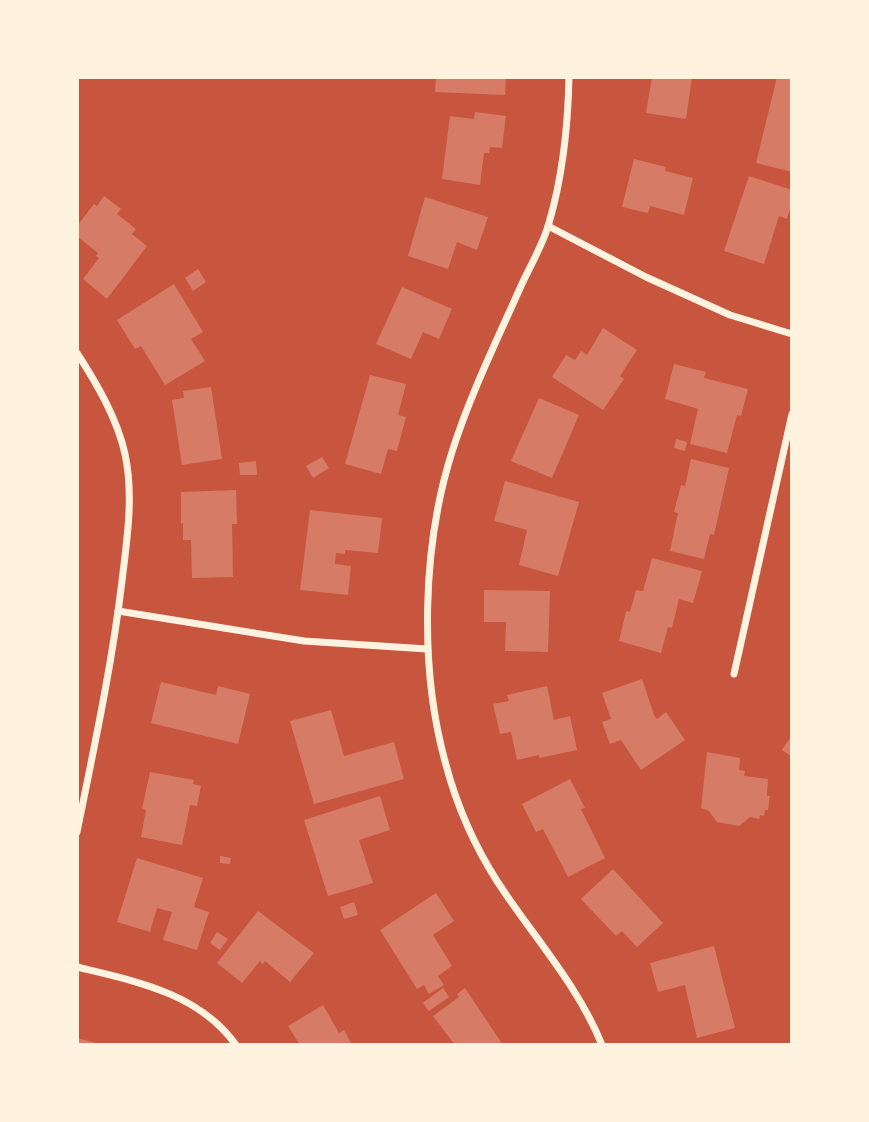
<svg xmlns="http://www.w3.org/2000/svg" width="869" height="1122" font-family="Karla,sans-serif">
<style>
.building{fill:#d67c66}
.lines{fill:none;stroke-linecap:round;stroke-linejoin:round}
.minor{stroke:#fff3e0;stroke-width:7}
</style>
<rect width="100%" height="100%" fill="#c8553d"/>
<g class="building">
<path d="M436,77h70l-1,18 -70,-3z"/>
<path d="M652,77h40l-6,42 -40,-6z"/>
<path d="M777,77l15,2v93l-36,-9z"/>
<path d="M475,112l31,4 -4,32 -12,-1 -1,6h-5l-4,32 -38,-6 8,-63 24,3z"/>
<path d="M634,159l32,8 -1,4 28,7 -9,37 -34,-9 -2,7 -26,-6z"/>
<path d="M749,176l43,14v12l-5,17 -8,-3 -15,48 -40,-13z"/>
<path d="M104,196l17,13 -4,5 19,15 -4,5 15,12 -40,53 -24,-20 16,-21 -3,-2 2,-3 -21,-17v-10l17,-22 3,2z"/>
<path d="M425,197l63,20 -11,33 -20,-8 -9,27 -40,-13z"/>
<path d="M198,269l8,13 -13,9 -8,-13z"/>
<path d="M174,284l29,48 -12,7 14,22 -40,24 -24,-39 -6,3 -18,-29z"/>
<path d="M402,287l50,22 -13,30 -16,-7 -12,27 -35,-15z"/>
<path d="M603,328l34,22 -17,26 4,3 -21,31 -51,-33 14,-22 9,5 6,-9 6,4z"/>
<path d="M674,364l32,8 -2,6 44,11 -7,27 -4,-1 -10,38 -37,-9 8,-35 -33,-10z"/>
<path d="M370,375l36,9 -8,31 8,2 -9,34 -9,-2 -7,25 -36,-10z"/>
<path d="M211,387l11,72 -40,6 -10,-65 12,-2 -1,-7z"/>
<path d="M539,398l40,17 -27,63 -41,-17z"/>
<path d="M676,439l11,3 -2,9 -11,-3z"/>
<path d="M322,457l7,11 -16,10 -7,-12z"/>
<path d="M691,459l38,9 -15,67 -4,-1 -6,25 -34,-8 8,-38 -4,-1 7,-27 4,1z"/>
<path d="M256,461l1,14h-17l-1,-12z"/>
<path d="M505,481l74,21 -21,74 -39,-11 8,-35 -33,-9z"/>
<path d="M236,490l1,34h-5l1,53 -41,1 -1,-38h-8v-17l-2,1v-32z"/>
<path d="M310,510l72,8 -4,35 -33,-3v4l-9,-1 -1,11 16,2 -3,29 -48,-5z"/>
<path d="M652,558l50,13 -9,32 -14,-4 -7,29 -4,-1 -7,26 -42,-12 7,-30 4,1 6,-22 7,1z"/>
<path d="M484,590l66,1 -2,61 -43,-1 1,-29h-22z"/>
<path d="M642,679l12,36 3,4 9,-7 19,28 -44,30 -20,-30 -11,4 -8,-22 9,-3 -9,-26z"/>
<path d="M161,682l55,13 2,-9 32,8 -12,50 -87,-21z"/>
<path d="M547,686l7,34 16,-4 7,34 -38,8v-3l-22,5 -6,-28 -11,2 -7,-30 16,-3 -2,-6z"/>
<path d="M331,710l13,46 50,-14 10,37 -90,25 -24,-83z"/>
<path d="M792,735v22l-10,-7z"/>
<path d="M707,752l33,6 -1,12 6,1 -1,5 24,3 -1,17h3l-2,14h-3l-1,6 -4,-1 -1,4 -9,-2 -11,9 -22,-4 -8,-11 -8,-3z"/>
<path d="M150,772l44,8 -1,4 8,2 -4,20 -7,-1 -8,40 -41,-8 5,-27 -4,-1z"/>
<path d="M570,779l15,29 -4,1 24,49 -37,19 -25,-48 -7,3 -14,-28z"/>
<path d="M380,796l10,34 -31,10 14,43 -45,13 -24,-76z"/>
<path d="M220,856l11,2 -1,6 -10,-1z"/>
<path d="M137,858l66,20 -9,29 15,5 -12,38 -34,-10 9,-28 -15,-4 -7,24 -33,-10z"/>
<path d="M613,869l50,54 -26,24 -15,-16 -6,5 -35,-37z"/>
<path d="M436,893l18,28 -21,14 19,31 -14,10 6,9 -15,9 -5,-9 -7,4 -37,-59z"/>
<path d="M354,902l4,13 -14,4 -4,-12z"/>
<path d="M258,911l56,42 -24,29 -25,-21 -2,3 -3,-3 -18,22 -25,-20z"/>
<path d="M217,932l11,7 -8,11 -10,-7z"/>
<path d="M714,946l21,82 -38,10 -12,-53 -27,7 -8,-29z"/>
<path d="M443,988l6,9 -20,14 -6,-8z"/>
<path d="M465,988l36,54 -4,3h-42l-22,-29 26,-19 -2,-3z"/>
<path d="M323,1005l16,28 5,-3 8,15h-52l-12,-19z"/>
<path d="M77,1038l23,6v1h-23z"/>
</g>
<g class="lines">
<g class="minor">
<path d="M569,77c-1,50 -6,98 -20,146 -6,22 -19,43 -28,63 -24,54 -51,109 -69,166 -30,95 -33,217 -6,313 11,41 28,80 51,116 35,54 81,104 105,164"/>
<path d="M548,226l98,51 84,38 62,19"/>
<path d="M77,353c20,31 40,65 48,101 9,42 2,85 -3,127 -10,84 -28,167 -45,251"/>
<path d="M118,611l186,30 123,8"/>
<path d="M734,674l58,-260"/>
<path d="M77,967c58,14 122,26 159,78"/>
</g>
</g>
<rect width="869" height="1122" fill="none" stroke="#fff3e0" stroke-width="158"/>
</svg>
